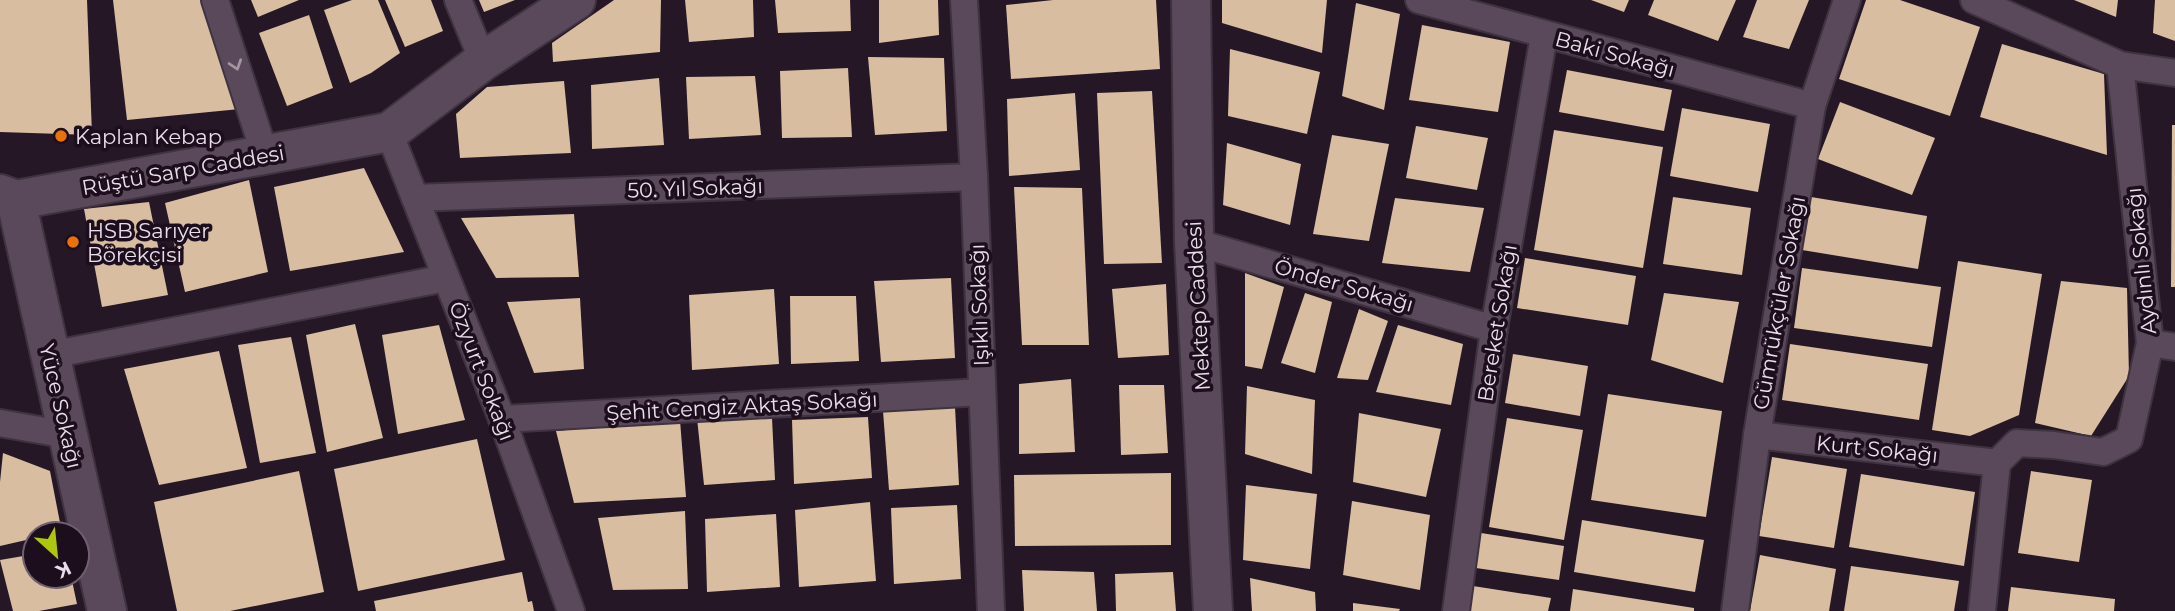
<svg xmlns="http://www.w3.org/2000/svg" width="2175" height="611" font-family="Montserrat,sans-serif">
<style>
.building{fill:#d8bda0}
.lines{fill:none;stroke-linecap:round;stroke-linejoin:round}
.street-casing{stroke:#3f3340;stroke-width:30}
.secondary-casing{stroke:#3f3340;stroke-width:42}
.street{stroke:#5a495b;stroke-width:26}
.secondary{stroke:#5a495b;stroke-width:38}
.oneway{stroke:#a294a2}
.food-dot{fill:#e8710a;stroke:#1d0e1d;stroke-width:2.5}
.labels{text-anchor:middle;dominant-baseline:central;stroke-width:7;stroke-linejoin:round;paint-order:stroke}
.street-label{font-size:21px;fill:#e9dee9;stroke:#1d0e1d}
.poi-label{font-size:21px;fill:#e9dee9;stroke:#1d0e1d;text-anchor:start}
</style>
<rect width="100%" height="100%" fill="#261727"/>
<g class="building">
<path d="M0,0h87l5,135 -92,-3z"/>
<path d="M113,0h91l36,109 -113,11z"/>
<path d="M251,0h48l-41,17z"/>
<path d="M352,0h26l22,53 -29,20 -21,10 -26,-73z"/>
<path d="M385,0h46l12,31 -38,16z"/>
<path d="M479,0h36l-31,12z"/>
<path d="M614,0h47l-1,52 -107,10 -1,-19z"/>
<path d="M685,0h68l1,37 -65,5z"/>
<path d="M775,0h75l1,31 -73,2z"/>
<path d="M879,0h59l1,35 -60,8z"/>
<path d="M1053,0h103l4,69 -149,10 -5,-74z"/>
<path d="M1222,0h105l-5,53 -100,-30z"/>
<path d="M1591,0h38l-5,12z"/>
<path d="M1654,0h82l-18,41 -70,-26z"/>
<path d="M1757,0h52l-20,49 -46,-12z"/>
<path d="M1866,0h34l80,27 -30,89 -111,-37z"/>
<path d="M2074,0h44l-2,17z"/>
<path d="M2155,0h20v41l-22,-8z"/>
<path d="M1356,3l44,11 -16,96 -42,-14z"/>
<path d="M309,15l24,73 -46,18 -28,-73z"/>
<path d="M1422,25l88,17 -12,70 -89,-12z"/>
<path d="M2002,44l102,30 3,81 -127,-38z"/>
<path d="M1230,49l90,23 -13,62 -79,-18z"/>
<path d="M868,57l76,1 3,73 -72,4z"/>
<path d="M848,68l4,69 -70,1 -2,-67z"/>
<path d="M1567,70l105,20 -8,41 -105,-19z"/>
<path d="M755,76l6,59 -72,4 -3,-62z"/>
<path d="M659,78l5,67 -72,4 -1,-64z"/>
<path d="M564,81l7,72 -111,5 -4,-44 31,-27z"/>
<path d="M1152,91l10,172 -58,1 -7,-171z"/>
<path d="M1075,93l5,77 -71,6 -2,-77z"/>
<path d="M1840,102l95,36 -23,57 -94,-36z"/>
<path d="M1682,108l88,16 -12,68 -88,-16z"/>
<path d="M2172,125h3v162h-4z"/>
<path d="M1416,126l72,12 -11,52 -71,-12z"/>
<path d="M1554,130l109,17 -20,121 -109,-18z"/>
<path d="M1332,135l57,9 -20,97 -56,-7z"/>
<path d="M1227,143l74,21 -11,61 -67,-20z"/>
<path d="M364,168l40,84 -114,19 -16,-84z"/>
<path d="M249,180l19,92 -83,20 -20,-89z"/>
<path d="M1014,187l68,1 7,157h-67z"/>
<path d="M1673,197l78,11 -9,67 -79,-11z"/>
<path d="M1811,197l116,19 -9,53 -116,-19z"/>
<path d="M1395,198l89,10 -14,64 -88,-9z"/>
<path d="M149,202l19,93 -66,12 -18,-98z"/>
<path d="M574,214l5,63 -83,1 -35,-60z"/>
<path d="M1525,258l111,18 -8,49 -111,-17z"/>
<path d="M1958,261l84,13 -23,141 -49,21 -38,-6z"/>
<path d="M1802,268l139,19 -9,60 -138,-19z"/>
<path d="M1245,273l39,14 -22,82 -17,-3z"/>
<path d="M951,278l4,80 -74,4 -7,-81z"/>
<path d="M2061,281l66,7 2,88 -38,60 -56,-13z"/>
<path d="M1166,284l3,71 -51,3 -6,-69z"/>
<path d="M774,289l5,75 -87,6 -3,-75z"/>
<path d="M1305,293l27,9 -17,71 -34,-10z"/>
<path d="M1664,293l75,9 -16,81 -72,-23z"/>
<path d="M790,296h66l3,65 -68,3z"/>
<path d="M580,298l4,71 -50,4 -27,-71z"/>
<path d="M1359,309l29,12 -20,59 -31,-2z"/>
<path d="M355,324l28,114 -56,14 -21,-117z"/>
<path d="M439,325l26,95 -67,14 -16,-99z"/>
<path d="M1398,325l65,19 -12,61 -75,-13z"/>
<path d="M291,337l25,116 -56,10 -22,-118z"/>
<path d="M1790,344l138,20 -9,56 -137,-20z"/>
<path d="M219,351l28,117 -88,17 -35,-116z"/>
<path d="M1513,354l75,12 -8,50 -75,-13z"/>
<path d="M1071,379l4,73 -56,2v-70z"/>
<path d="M1119,385h45l4,68 -47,2z"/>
<path d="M1247,386l68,14 -3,74 -67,-20z"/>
<path d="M1608,394l114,17 -16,106 -115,-17z"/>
<path d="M955,407l4,78 -70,5 -6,-79z"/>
<path d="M1359,413l82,16 -15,68 -73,-15z"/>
<path d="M868,417l4,61 -78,6 -2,-64z"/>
<path d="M697,418h75l3,62 -71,5z"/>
<path d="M1507,418l76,12 -19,110 -75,-13z"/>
<path d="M680,420l6,77 -112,6 -18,-72z"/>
<path d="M477,439l28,121 -147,31 -24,-122z"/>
<path d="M3,453l47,18 12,62 -27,1v4l-35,8v-64z"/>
<path d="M1772,457l75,12 -13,79 -75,-12z"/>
<path d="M299,471l25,121 -94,19h-53l-23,-109z"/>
<path d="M2031,471l61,9 -13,82 -61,-9z"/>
<path d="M1171,473v72l-156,1 -1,-71z"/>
<path d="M1861,474l114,18 -11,74 -115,-19z"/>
<path d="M1246,485l71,9 -7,75 -67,-9z"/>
<path d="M1352,501l78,14 -10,75 -77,-15z"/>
<path d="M870,502l6,79 -77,6 -4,-77z"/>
<path d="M957,505l4,74 -67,5 -3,-76z"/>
<path d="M685,511l3,78 -75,1 -15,-72z"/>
<path d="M776,514l4,73 -73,5 -2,-73z"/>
<path d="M1582,520l122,20 -9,52 -121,-20z"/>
<path d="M1481,533l83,13 -5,34 -83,-12z"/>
<path d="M35,554v22h36l6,28 -38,7h-26l-13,-51z"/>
<path d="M1760,555l76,14 -7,42h-79z"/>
<path d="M1851,566l108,15 -5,30h-110z"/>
<path d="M1022,570l72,2 3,39h-73z"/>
<path d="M522,572l6,30 4,-1 2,10h-158l-2,-10z"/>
<path d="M1173,572l3,39h-60l-1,-37z"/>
<path d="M1250,578l65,14 1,19h-64z"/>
<path d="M1473,586l78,12 -3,13h-79z"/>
<path d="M2011,587l104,12 -1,12h-106z"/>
<path d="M1573,589l121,19v3h-124z"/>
<path d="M1353,603l47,6 -1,2h-46z"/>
</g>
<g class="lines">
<g class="street-casing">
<g id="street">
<path d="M215,0l50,155"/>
<path d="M458,0l25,61"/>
<path d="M964,0l10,177 17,434"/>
<path d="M1419,0l393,106"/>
<path d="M1974,0l146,65 55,8"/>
<path d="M389,132l113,287 69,192"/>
<path d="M415,198l559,-21"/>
<path d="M1194,242l300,87"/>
<path d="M2150,343l25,4"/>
<path d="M50,355l396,-77"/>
<path d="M502,419l480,-27"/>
<path d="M0,423l68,12"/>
<path d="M1757,435l240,28"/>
<path d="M1997,463l20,-20 37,2 49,7 26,-13 21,-96 -30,-278"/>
<path d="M1456,611l38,-282 50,-294"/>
<path d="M1735,611l22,-176 55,-329 35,-106"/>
<path d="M1982,611l15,-148"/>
</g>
</g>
<g class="secondary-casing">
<g id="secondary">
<path d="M1191,0l3,242 19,369"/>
<path d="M0,194l16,6 373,-68 94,-71 93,-61"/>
<path d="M16,200l91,411"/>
</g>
</g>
<use href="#street" class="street"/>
<use href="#secondary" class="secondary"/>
</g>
<defs><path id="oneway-chevron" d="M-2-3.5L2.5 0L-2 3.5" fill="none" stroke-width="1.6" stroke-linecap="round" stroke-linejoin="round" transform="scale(1.75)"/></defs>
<use class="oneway" href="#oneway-chevron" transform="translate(236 65) rotate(72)"/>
<g class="food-dot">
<circle cx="61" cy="136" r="7"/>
<circle cx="73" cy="242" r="7"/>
</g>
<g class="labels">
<g class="street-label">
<text transform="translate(1615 54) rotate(15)">Baki Sokağı</text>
<text transform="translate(183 170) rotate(-10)">Rüştü Sarp Caddesi</text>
<text transform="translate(695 188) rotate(-2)">50. Yıl Sokağı</text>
<text transform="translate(2141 261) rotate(-96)">Aydınlı Sokağı</text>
<text transform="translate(1344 285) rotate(16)">Önder Sokağı</text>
<text transform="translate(1779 303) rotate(-80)">Gümrükçüler Sokağı</text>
<text transform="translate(979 305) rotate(-92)">Işıklı Sokağı</text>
<text transform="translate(1198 306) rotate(-93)">Mektep Caddesi</text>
<text transform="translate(1497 323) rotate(-81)">Bereket Sokağı</text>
<text transform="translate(482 371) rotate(69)">Özyurt Sokağı</text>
<text transform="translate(61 406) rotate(77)">Yüce Sokağı</text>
<text transform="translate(742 406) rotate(-3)">Şehit Cengiz Aktaş Sokağı</text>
<text transform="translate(1877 449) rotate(6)">Kurt Sokağı</text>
</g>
<g class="poi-label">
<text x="75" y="136">Kaplan Kebap</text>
<text x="87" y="230">HSB Sarıyer<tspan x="87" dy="24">Börekçisi</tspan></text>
</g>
</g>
<g transform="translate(56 555) rotate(153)"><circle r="33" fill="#1d0e1d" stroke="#6f616f" stroke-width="2"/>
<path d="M0-5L12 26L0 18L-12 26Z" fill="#adc60f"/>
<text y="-10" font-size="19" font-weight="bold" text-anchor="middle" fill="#e9dee9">K</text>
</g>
</svg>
